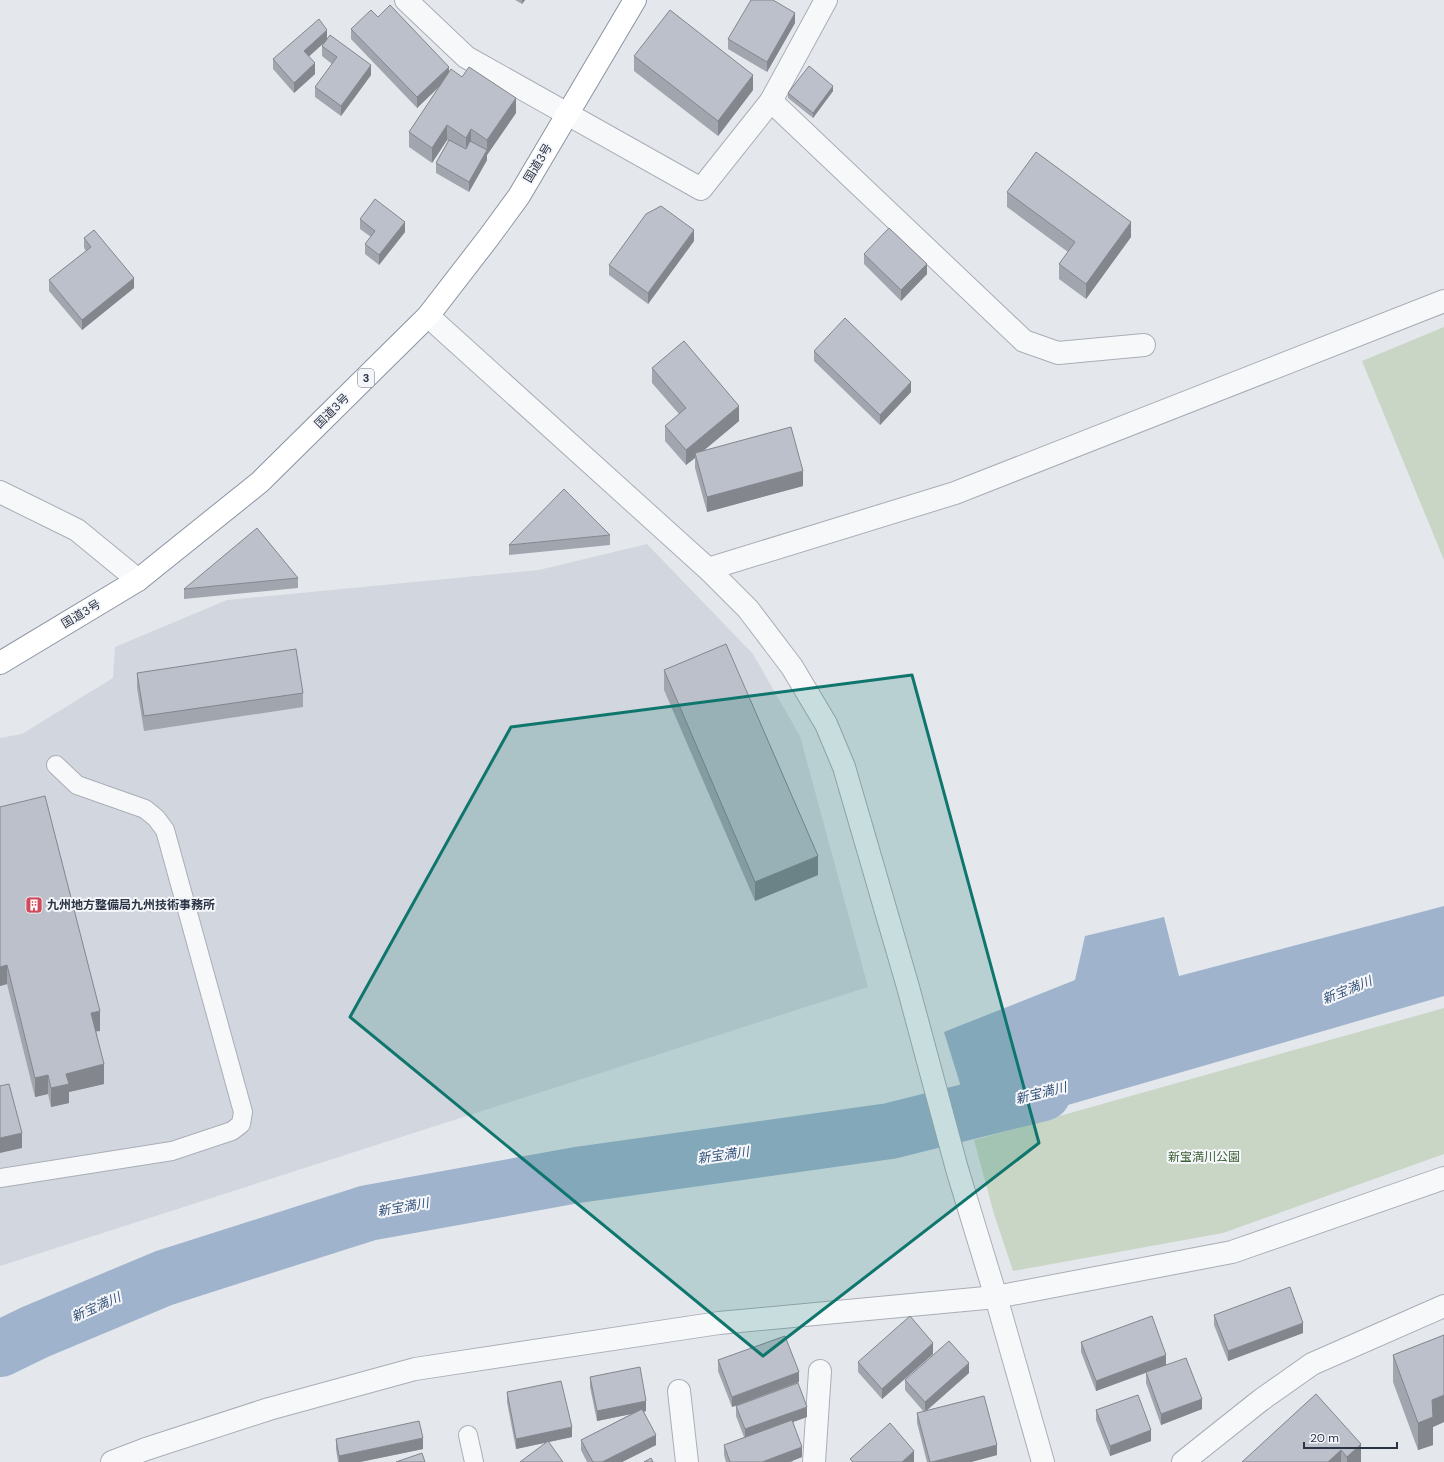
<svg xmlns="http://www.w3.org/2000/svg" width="1444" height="1462" font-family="'DM Sans','Noto Sans JP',sans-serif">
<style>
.built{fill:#d2d6de}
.green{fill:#c9d6c5}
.water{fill:#9fb4cc}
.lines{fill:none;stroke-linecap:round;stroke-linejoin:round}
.river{stroke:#9fb4cc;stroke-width:56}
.service-casing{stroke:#a9aeb7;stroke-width:20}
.minor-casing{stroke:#a9aeb7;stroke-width:24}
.tertiary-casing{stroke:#a9aeb7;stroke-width:24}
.trunk-casing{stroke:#8b94a3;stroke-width:24}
.service{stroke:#f7f8fa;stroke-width:18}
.minor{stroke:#f7f8fa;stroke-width:22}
.tertiary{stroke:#f7f8fa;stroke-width:22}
.trunk{stroke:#fff;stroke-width:22}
.wall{fill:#a1a5ae}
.shaded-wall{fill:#83868d}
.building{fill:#bbc0ca;stroke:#83868d}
.marked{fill:#0f766e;fill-opacity:0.2;stroke:#0f766e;stroke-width:3;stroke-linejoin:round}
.labels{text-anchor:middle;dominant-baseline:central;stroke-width:4;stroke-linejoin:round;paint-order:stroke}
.shield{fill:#f4f6f9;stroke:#676e7b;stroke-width:1}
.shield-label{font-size:11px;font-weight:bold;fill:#2b3445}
.street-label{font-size:12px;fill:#2b3445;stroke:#f4f6f9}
.poi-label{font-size:12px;font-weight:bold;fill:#2b3445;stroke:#f4f6f9;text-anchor:start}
.park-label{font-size:12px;fill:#3f6138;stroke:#f4f6f9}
.water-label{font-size:13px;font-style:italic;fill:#34527a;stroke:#f4f6f9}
</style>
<rect width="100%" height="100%" fill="#e4e7ec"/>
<path class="built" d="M647,544l106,110 47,82 68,251 -868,279v-528l22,-4 91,-56 2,-31 112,-47 312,-30z"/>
<g class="green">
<path d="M1444,327v233l-82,-199z"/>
<path d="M1444,1008v146l-221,79 -210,38 -19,-57 -20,-74z"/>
</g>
<path class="water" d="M1444,906v90l-469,136 -31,-100 131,-52 10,-44 79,-19 15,59z"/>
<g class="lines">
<path class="river" d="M0,1349l35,-17 129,-54 204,-65 209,-38 313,-44 153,-38"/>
<g class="service-casing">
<g id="service">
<path d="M0,1178l172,-27 60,-20 9,-7 2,-12 -78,-282 -9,-12 -11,-9 -68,-24 -21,-20"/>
<path d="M468,1435l6,27"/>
</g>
</g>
<g class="minor-casing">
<g id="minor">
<path d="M406,0l60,57 235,132 70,-88 253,240 34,12 86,-8"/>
<path d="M771,101l55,-101"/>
<path d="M0,492l77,38 61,50"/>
<path d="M708,569l247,-76 489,-192"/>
<path d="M679,1391l8,71"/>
<path d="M112,1462l34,-13 123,-40 146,-40 304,-46 277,-26 236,-45 212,-74"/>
<path d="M814,1462l6,-91"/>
</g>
</g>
<g class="tertiary-casing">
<g id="tertiary">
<path d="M428,316l280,253 40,40 44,58 34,57 18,43 64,220 49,182 39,128 47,165"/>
<path d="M1183,1462l78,-62 51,-36 132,-58"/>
</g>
</g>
<g class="trunk-casing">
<path id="trunk" d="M0,663l138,-83 122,-98 168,-166 61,-79 30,-41 116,-196"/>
</g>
<use href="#service" class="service"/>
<use href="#minor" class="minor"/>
<use href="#tertiary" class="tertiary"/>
<use href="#trunk" class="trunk"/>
</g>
<g class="wall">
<path d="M515,0h10l-3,4z"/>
<path d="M378,17l71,55 67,41 -29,42v5l-18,32 -33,-19v-10l12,-22 -1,-1 -15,23 -23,-16v-15l31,-46 -23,22 -66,-69v-10z"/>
<path d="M795,23l-28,49 -39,-23v-10z"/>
<path d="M327,39l44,36 -30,41 -26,-19v-10l17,-23 -10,-8v-10l4,-5 -17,15 6,18 -21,19 -21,-24v-10z"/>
<path d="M634,56l119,34 -35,46 -84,-65z"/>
<path d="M833,91l-20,27 -25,-20v-5z"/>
<path d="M1007,192l124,45 -45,62 -27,-20v-15l9,-12 -61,-45z"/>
<path d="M360,219l45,13 -26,33 -14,-11v-10l6,-7 -11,-8z"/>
<path d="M84,238l50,50 -52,42 -33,-39v-11l37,-29 -2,-3z"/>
<path d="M694,241l-46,63 -39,-29v-10z"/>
<path d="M864,254l63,20 -26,27 -37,-37z"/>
<path d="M814,351l97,41 -31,33 -66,-64z"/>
<path d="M652,368l87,53 -36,30 100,35 -96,26 -12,-44v-10l-9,7 -21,-24v-15l14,-12 -27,-31z"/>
<path d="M610,535v10l-101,10v-10z"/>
<path d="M298,578v10l-114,11v-10z"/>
<path d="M664,670l154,205 -63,26 -91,-211z"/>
<path d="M137,673l166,20v14l-159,24 -7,-43z"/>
<path d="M0,807l100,224h-4l8,53 -35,8v11l-18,4 -3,-13 -13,3 -28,-113 -7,2z"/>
<path d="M1214,1315l89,18 -75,28 -14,-36z"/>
<path d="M1444,1335v87l-11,5v18l-15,5 -25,-68v-27z"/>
<path d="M1081,1342l85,23 36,44 -41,16 -15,-42v-10l-50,18 -15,-39z"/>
<path d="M933,1354l-51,45 -24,-27v-10z"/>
<path d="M718,1360l81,22 -67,25 -14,-36z"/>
<path d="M969,1373l-43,38 71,44 -26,7h-44l-10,-39v-10l7,-1 -19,-22v-10z"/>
<path d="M590,1377l56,34 -2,1 12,33 -34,17h-35l-6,-12v-10l50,-26 -34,7 -7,-34z"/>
<path d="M507,1392l65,45 -56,12 -9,-47z"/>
<path d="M1316,1394l45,68h-119z"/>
<path d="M736,1406l71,11 -14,5 9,35 -10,4 1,1h-67l-2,-7v-10l20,-8 -8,-21z"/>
<path d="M1096,1410l55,31 -41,15 -14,-36z"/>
<path d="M336,1439l87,10 -63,13h-22l-2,-13z"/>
</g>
<g class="shaded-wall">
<path d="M522,0h3l-3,4z"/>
<path d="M795,13v10l-28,49v-10z"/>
<path d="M327,30v10l-23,21v-10z"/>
<path d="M315,63v11l-21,19v-10z"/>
<path d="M371,65v10l-30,41v-10z"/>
<path d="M449,67v10l-32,31v-11z"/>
<path d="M753,75v15l-35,46v-15z"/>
<path d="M833,86v5l-20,27v-5z"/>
<path d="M516,98v15l-29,42v5l-18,32v-10l18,-32v-10z"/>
<path d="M447,125v15l-15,23v-15z"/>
<path d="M471,129v15l-5,9v-15z"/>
<path d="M405,222v10l-26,33v-10z"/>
<path d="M1131,222v15l-45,62v-15z"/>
<path d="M694,230v11l-46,63v-11z"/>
<path d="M927,264v10l-26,27v-11z"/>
<path d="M134,278v10l-52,42v-10z"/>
<path d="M911,382v10l-31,33v-10z"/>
<path d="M739,406v15l-43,36 -1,-4v5l-9,7v-15z"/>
<path d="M803,471v15l-96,26v-15z"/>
<path d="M818,856v19l-63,26v-19z"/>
<path d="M7,965v19l-7,2v-19z"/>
<path d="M100,1011v20l-9,1v-19z"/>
<path d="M104,1064v20l-35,8v11l-18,4v-19l15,-14z"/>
<path d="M48,1075v19l-13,3v-19z"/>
<path d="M22,1133v15l-22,5v-15z"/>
<path d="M1303,1323v10l-75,28v-10z"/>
<path d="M933,1343v11l-51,45v-10z"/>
<path d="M1166,1355v10l-70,26v-10z"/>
<path d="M969,1363v10l-44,39v-10z"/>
<path d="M799,1372v10l-67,25v-10z"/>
<path d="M1444,1395v27l-11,5v18l-15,5v-27l14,-23z"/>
<path d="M1202,1399v10l-41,16v-11z"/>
<path d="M646,1401v10l-49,10v-10z"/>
<path d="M807,1407v10l-62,22v-10z"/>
<path d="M572,1427v10l-56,12v-10z"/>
<path d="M1151,1430v11l-41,15v-10z"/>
<path d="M656,1435v10l-34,17h-20z"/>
<path d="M423,1438v11l-63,13h-21v-6z"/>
<path d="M1361,1444v18h-14v-5z"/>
<path d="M997,1445v10l-26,7h-39z"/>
<path d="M802,1447v10l-13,5h-27z"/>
<path d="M1341,1450v12h-13z"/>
<path d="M914,1451v11h-12z"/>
</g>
<g class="building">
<path d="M751,0h22l22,13 -28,49 -39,-23z"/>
<path d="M390,5l59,62 -32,30 -66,-68 20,-19 7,7z"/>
<path d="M670,10l83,65 -35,46 -84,-65z"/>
<path d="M319,19l8,11 -23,21 11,12 -21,20 -21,-24z"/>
<path d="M330,35l41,30 -30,41 -26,-19 22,-30 -15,-11z"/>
<path d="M809,66l24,20 -20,27 -25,-20z"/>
<path d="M469,67l47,31 -29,42 -16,-11 -5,9 -19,-13 -15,23 -23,-16 42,-63 11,8z"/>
<path d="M449,140l17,9 4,-8 17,9 -18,32 -33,-19z"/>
<path d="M1036,152l95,70 -45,62 -27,-20 16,-22 -68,-50z"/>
<path d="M375,199l30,23 -26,33 -14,-11 10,-13 -15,-12z"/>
<path d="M661,206l33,24 -46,63 -39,-28 37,-51z"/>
<path d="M889,228l38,36 -26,26 -37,-36z"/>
<path d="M94,230l40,48 -52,42 -33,-40 42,-33 -7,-9z"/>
<path d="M845,318l66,64 -31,33 -66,-64z"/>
<path d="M684,341l55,65 -53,44 -21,-24 21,-18 -34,-40z"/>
<path d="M791,427l12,44 -96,26 -12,-44z"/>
<path d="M564,489l46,46 -101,10z"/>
<path d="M257,528l41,50 -114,11z"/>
<path d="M726,644l92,212 -63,26 -91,-212z"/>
<path d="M296,649l7,44 -159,23 -7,-43z"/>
<path d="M45,796l55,215 -9,2 13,51 -38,10 3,10 -18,4 -3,-13 -13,3 -28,-113 -7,2v-160z"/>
<path d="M9,1084l13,49 -22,5v-52z"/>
<path d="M1290,1287l13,36 -75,28 -14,-36z"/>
<path d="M910,1316l23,27 -51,46 -24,-27z"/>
<path d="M1152,1316l14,39 -70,26 -15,-39z"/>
<path d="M1444,1335v60l-12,5 1,17 -15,6 -25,-68z"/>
<path d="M785,1336l14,36 -67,25 -14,-37z"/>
<path d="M949,1341l20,22 -44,39 -20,-22z"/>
<path d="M1186,1358l16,41 -41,15 -15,-42z"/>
<path d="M640,1367l6,34 -49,10 -7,-34z"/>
<path d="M561,1381l11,46 -56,12 -9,-47z"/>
<path d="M798,1383l9,24 -62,22 -9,-23z"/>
<path d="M1316,1394l45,50 -14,13 -6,-7 -13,12h-86z"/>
<path d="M1138,1395l13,35 -41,16 -14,-36z"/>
<path d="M984,1396l13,49 -65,17h-2l-13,-49z"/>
<path d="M642,1409l14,26 -54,27h-9l-12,-22z"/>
<path d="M792,1420l10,27 -40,15h-32l-6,-17z"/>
<path d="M419,1421l4,17 -84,18 -3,-17z"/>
<path d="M890,1423l24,28 -12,11h-49l-3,-3z"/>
<path d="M548,1441l15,21h-43z"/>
<path d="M422,1453l3,9h-29z"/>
<path d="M651,1458l2,4h-9z"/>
</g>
<path class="marked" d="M912,675l127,468 -276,213 -413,-339 161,-290z"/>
<defs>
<g id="building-square" transform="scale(0.9)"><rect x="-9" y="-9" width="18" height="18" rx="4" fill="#d1495b" stroke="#f4f6f9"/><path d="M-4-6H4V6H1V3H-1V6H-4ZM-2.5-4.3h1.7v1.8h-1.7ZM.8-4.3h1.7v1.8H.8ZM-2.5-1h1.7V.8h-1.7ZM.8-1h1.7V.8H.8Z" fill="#fff"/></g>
</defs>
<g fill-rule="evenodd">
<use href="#building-square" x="34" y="905"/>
</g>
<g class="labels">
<rect class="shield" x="358" y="369" width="16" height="18" rx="3"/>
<g class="shield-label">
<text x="366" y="378">3</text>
</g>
<g class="street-label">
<text transform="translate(538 163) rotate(-59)">国道3号</text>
<text transform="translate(332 411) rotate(-45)">国道3号</text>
<text transform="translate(81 614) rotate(-31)">国道3号</text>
</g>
<g class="poi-label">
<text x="47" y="905">九州地方整備局九州技術事務所</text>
</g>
<g class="park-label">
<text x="1204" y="1157">新宝満川公園</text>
</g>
<g class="water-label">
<text transform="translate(1347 990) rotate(-22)">新宝満川</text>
<text transform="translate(1041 1093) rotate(-14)">新宝満川</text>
<text transform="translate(723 1155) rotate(-8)">新宝満川</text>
<text transform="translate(403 1207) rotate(-10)">新宝満川</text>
<text transform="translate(96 1307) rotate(-24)">新宝満川</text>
</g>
</g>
<path d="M1304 1442v6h93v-6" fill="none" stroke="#2b3445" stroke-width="2"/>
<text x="1310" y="1442" font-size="12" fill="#2b3445" stroke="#f4f6f9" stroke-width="3" paint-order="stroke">20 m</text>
</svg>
